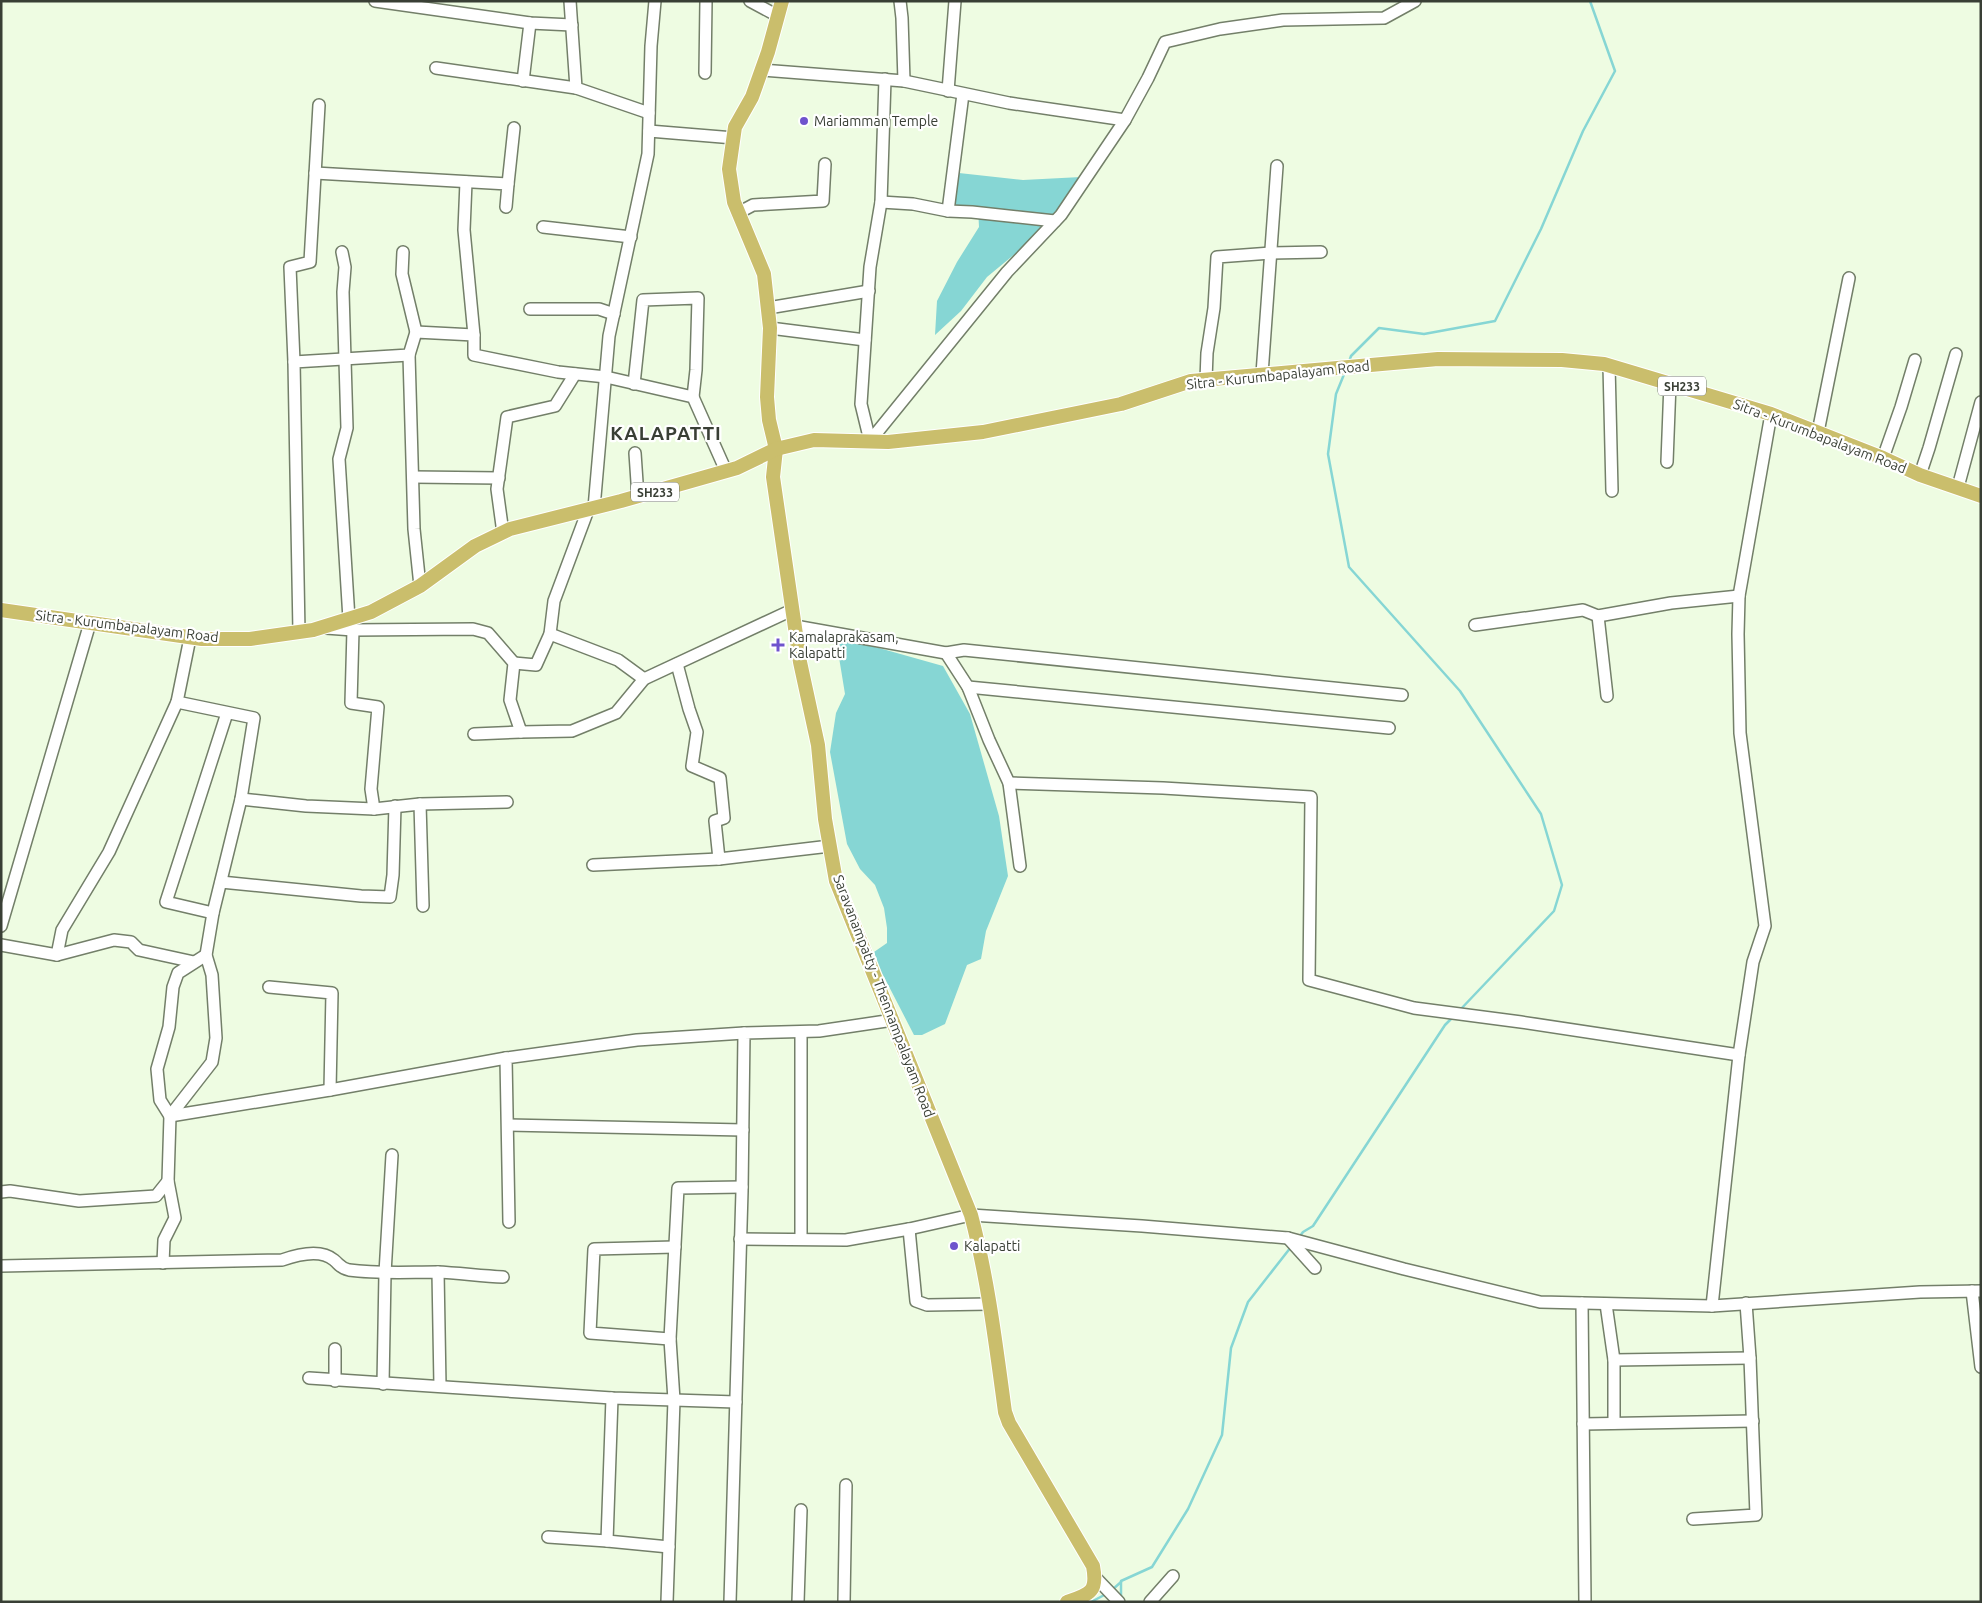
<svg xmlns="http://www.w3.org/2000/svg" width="1982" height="1603" font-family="Ubuntu,sans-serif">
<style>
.water{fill:#86d6d4}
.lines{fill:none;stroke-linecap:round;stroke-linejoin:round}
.stream{stroke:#86d6d4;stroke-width:2.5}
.minor-casing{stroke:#737f69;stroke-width:14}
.major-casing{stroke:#fff;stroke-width:16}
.minor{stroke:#fff;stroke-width:11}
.major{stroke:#cabe6c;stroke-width:14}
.poi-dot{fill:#6f53cd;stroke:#fff;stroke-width:2}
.labels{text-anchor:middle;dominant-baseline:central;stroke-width:4.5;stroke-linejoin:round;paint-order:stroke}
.shield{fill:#fff;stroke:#747972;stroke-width:1}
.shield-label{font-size:12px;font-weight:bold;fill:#393f35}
.poi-label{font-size:14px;fill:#393f35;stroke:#fff;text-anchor:start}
.street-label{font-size:14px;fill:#393f35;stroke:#fff}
.district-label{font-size:19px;font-weight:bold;letter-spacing:1px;fill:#393f35;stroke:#fff}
</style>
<rect width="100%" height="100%" fill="#eefce2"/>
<g class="water">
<path d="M959,173l64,7 58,-3 -29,40 -19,22 -46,38 -26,34 -26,24 2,-34 20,-39 22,-35 -1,-19 -23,-3z"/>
<path d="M836,639l43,9 64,18 27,48 29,102 9,60 -22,55 -5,28 -14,6 -22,59 -23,11h-8l-32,-62 -8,-21 13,-9v-15l-3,-20 -9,-23 -15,-16 -13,-25 -17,-92 6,-39 9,-19z"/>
</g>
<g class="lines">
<g class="stream">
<path d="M1349,362l2,-6 28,-28 45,6 71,-13 46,-92 42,-98 32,-60 -25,-70"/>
<path d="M1345,372l-9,22 -8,60 21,113 111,124 81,123 21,71 -8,26 -95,100"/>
<path d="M1300,1236l3,-4 10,-6 132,-201 8,-8"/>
<path d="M1112,1590l9,-8"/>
<path d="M1121,1598v-17l31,-14 36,-58 34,-74 9,-87 17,-46 43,-55"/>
<path d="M1091,1602l17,-9"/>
</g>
<g class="minor-casing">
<g id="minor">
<path d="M375,1l155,22 42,2"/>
<path d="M570,1l6,87 73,25"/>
<path d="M750,1l28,15"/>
<path d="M900,1l2,17 2,63"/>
<path d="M436,68l140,20"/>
<path d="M761,70l143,11 105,22 116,17"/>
<path d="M705,73l1,-72"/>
<path d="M523,81l7,-58"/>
<path d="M948,91l7,-90"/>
<path d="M649,131l85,7"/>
<path d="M315,173l193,11 -2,23"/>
<path d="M466,182l-2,48 10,105"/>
<path d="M508,184l6,-56"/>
<path d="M881,202l32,2 35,7 24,1 83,9"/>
<path d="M948,211l15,-117"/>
<path d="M738,213l15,-8 70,-4 2,-37"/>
<path d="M543,227l88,10"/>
<path d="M342,252l3,15 -2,25 4,136 -8,31 10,160"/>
<path d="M403,252l-1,22 14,58"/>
<path d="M768,308l101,-17"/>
<path d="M530,309h69l15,5"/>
<path d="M770,328l95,12"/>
<path d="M409,355l5,174 6,57"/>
<path d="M294,362l-4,-95 20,-5 9,-157"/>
<path d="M1609,365l3,126"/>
<path d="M1262,374l15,-208"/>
<path d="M1206,380l1,-27 7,-45 3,-51 54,-4 50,-1"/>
<path d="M634,384l9,-84 55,-2 -2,72 -3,27"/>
<path d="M1818,432l31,-154"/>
<path d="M870,441l137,-169 54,-57 64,-95 23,-42 17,-36 55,-13 63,-9 101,-2 31,-17"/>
<path d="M870,441l-9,-37 9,-137 11,-65 4,-123"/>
<path d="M635,453l3,44"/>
<path d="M1883,458l18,-51 14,-47"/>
<path d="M1667,462l3,-79"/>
<path d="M1920,475l9,-27 27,-94"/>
<path d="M413,477l86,1"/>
<path d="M1958,487l23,-85"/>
<path d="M594,508l15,-172 39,-182 3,-108 4,-45"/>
<path d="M503,533l-6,-44 10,-72 48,-11 20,-32"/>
<path d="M1598,616l9,80"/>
<path d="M1475,625l108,-15 15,6 73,-13 68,-7"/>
<path d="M795,626l151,27 18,-3 438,45"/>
<path d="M326,628l27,2 120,-1 15,4 26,30 -4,37 11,32 51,-1 44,-18 28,-34 148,-69"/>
<path d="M353,630l-2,73 27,4 -7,82 3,20"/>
<path d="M299,632l-5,-270 115,-7 7,-23 58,3v20l84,17 48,5 87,20 33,74"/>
<path d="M550,634l68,26 26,19"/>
<path d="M946,653l22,34 21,53 20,43 11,83"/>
<path d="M514,663l22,2 14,-31 4,-33 34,-91"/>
<path d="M677,664l12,45 8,23 -5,34 28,12 4,40 -9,3 4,38 111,-13"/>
<path d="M968,687l421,41"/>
<path d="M474,734l47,-2"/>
<path d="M1009,783l154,5 148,9 -2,183 105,28 107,14 218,33"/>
<path d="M241,799l65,7 68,3 46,-5 87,-2"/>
<path d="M420,804l3,102"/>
<path d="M593,865l126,-6"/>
<path d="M221,882l140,14 29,1 3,-22 2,-69"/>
<path d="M213,913l-47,-11 61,-189"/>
<path d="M1,926l89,-303"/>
<path d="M1,945l56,10 57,-15 17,2 8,8 55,12"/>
<path d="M57,955l5,-25 47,-78 68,-150"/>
<path d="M206,955l-28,18 -5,14 -4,40 -12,42 3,31 10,16 160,-26 176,-32"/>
<path d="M269,987l63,6 -2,97"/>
<path d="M508,1125l235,5"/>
<path d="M1,1192l9,-1 69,10 77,-5 12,-15"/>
<path d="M509,1222l-3,-164 131,-18 107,-7"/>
<path d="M909,1229l7,72 11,4 63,-1"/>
<path d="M1288,1238l27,30"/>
<path d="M740,1239l106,1 63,-11 62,-14 171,11 146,12 116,31 136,33 172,4 208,-14 61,-1"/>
<path d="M801,1239v-207"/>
<path d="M163,1263l1,-23 11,-22 -7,-37 2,-65 42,-54 4,-24 -4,-63 -6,-20 7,-42 28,-114 13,-81 -77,-16 13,-64"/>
<path d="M1,1266l281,-6c14,-5 38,-12 52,0 6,5 6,8 15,10 29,4 59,2 88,2 22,1 44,4 66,5"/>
<path d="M438,1272l2,114"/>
<path d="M1972,1291l9,76"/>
<path d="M1582,1303l3,299"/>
<path d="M1606,1304l8,56v63"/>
<path d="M1712,1306l27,-251 14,-93 12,-36 -25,-193 -2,-99 1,-38 32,-182"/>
<path d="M670,1339l-80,-6 4,-84 81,-2"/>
<path d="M335,1349v32"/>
<path d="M1614,1360l136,-2"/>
<path d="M309,1378l303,20 124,4"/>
<path d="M383,1384l2,-111 7,-118"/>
<path d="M612,1398l-5,143 62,6"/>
<path d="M1583,1424l170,-3"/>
<path d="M1693,1519l63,-4 -6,-157 -4,-55"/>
<path d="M548,1537l59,4"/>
<path d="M1095,1577l24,25"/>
<path d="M667,1602l7,-202 -4,-61 8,-151 64,-1"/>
<path d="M730,1602l12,-411 2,-158 75,-2 74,-11"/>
<path d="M798,1602l3,-92"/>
<path d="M844,1602l2,-117"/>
<path d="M1150,1602l23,-26"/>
</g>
</g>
<g class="major-casing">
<g id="major">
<path d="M782,1l-14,51 -16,45 -17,30 -6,42 5,33 30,72 6,54 -3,69 2,23 7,29 -3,28 27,185 18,83 7,74 11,62 135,334c17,64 25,131 34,197l4,11 84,143c5,26 -3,28 -26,36"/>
<path d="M1,610l201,29h48l63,-9 58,-18 49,-26 55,-40 35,-17 111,-28 116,-33 39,-19 38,-9 74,2 95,-10 138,-28 70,-23 247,-22 124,1 42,4 167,50 112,44 37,17 61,21"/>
</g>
</g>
<use href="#minor" class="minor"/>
<use href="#major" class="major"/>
</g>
<g class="poi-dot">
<circle cx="804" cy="121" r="5"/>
<path d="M775.5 637.5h5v5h5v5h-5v5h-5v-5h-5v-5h5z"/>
<circle cx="954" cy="1246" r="5"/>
</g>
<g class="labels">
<g class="shield">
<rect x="1658" y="376.5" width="48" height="19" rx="4"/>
<rect x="631" y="482.5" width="48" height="19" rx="4"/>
</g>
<g class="shield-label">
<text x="1682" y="386">SH233</text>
<text x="655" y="492">SH233</text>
</g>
<g class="poi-label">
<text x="814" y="121">Mariamman Temple</text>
<text x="789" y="637">Kamalaprakasam,<tspan x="789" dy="16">Kalapatti</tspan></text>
<text x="964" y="1246">Kalapatti</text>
</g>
<g class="street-label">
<text transform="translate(1278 375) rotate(-6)">Sitra - Kurumbapalayam Road</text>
<text transform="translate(1820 436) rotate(21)">Sitra - Kurumbapalayam Road</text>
<text transform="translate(127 626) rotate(7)">Sitra - Kurumbapalayam Road</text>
<text transform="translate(884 996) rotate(69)">Saravanampatty - Thennampalayam Road</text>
</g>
<g class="district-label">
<text x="666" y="433">KALAPATTI</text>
</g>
</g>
<rect width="1982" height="1603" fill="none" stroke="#393f35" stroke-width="5"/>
</svg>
